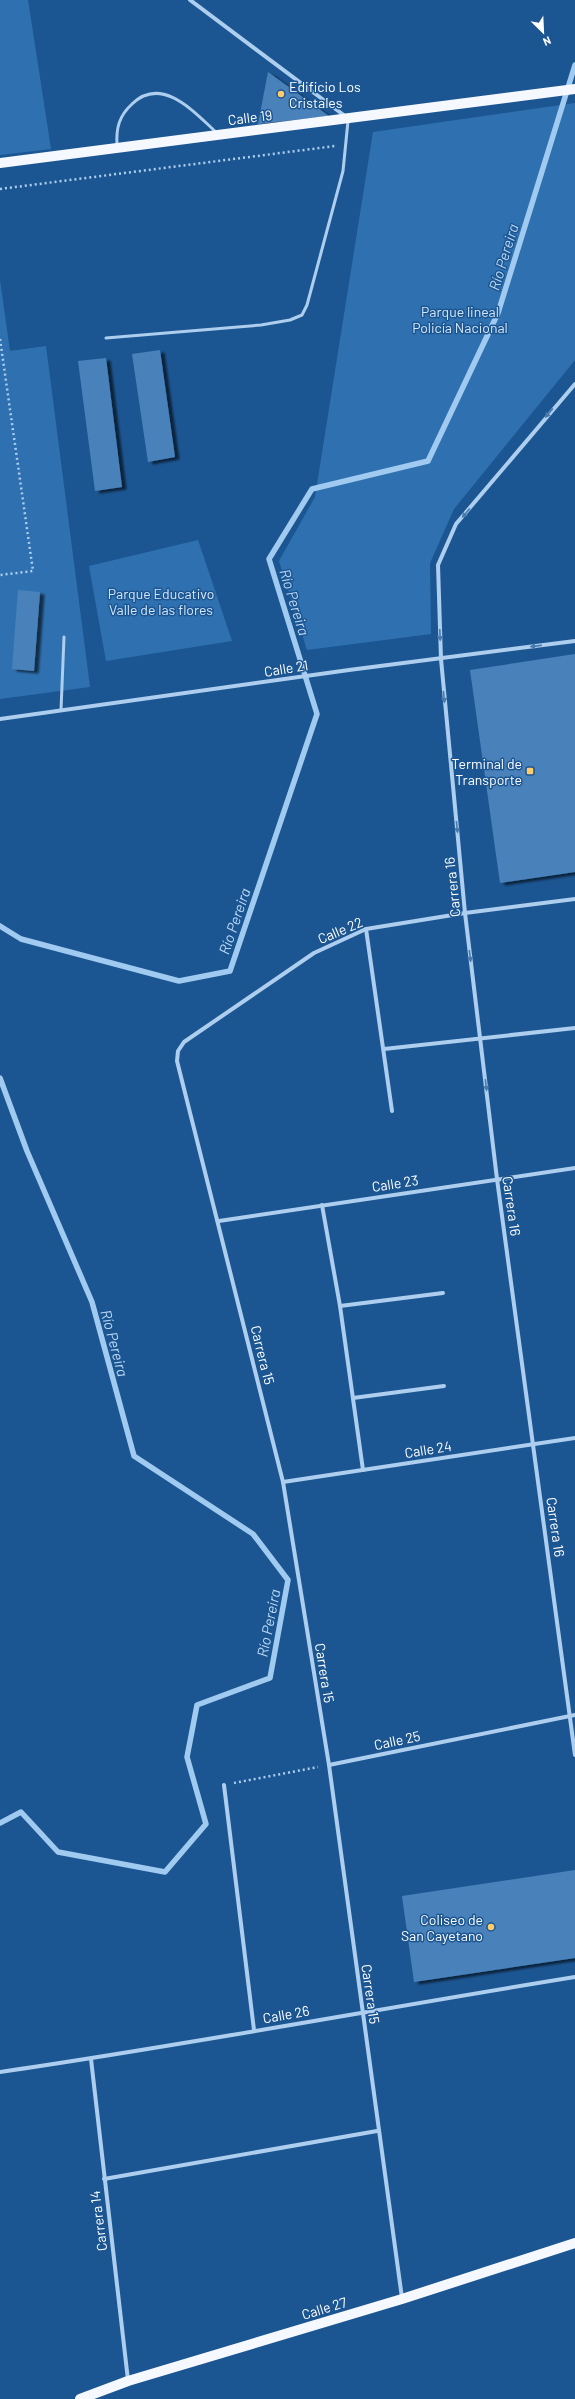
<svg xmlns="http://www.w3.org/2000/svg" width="575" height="2399" font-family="Barlow,sans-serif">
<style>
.green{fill:#2f71b0}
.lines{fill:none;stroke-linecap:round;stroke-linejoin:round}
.stream{stroke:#a0caf0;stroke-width:5.5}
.building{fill:#4982bb;filter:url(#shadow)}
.path{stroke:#adceee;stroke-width:2.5;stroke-dasharray:2 3;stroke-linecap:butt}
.lane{stroke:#adceee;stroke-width:3}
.street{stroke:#adceee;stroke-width:4}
.primary{stroke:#f5f9ff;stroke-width:10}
.oneway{fill:#487aae}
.poi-dot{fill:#fecc6b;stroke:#1c5692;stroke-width:1.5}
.labels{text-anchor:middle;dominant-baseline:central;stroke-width:3;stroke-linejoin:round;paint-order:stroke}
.poi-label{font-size:14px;fill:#fff;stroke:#1c5692;text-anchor:end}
.street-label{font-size:14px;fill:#fff;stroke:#1c5692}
.park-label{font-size:14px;fill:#d3e7fa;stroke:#1c5692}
.water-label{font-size:15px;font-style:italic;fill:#b9d8f5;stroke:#1c5692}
</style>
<defs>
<filter id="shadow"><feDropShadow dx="4.5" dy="2.5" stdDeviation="1" flood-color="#0009"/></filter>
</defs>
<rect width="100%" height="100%" fill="#1c5692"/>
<g class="green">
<path d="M0,0h28l23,149 -51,6z"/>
<path d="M575,103v257l-121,149 -24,54 1,71 -124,16 -28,-89 36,-64 58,-365z"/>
<path d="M0,280l10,71 36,-5 44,341 -90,12z"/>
<path d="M198,540l34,101 -126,20 -17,-95z"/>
</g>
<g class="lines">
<g class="stream">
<path d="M0,926l21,13 158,42 51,-10 87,-257 -48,-155 43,-70 116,-28 70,-148 77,-248"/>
<path d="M0,1078l27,73 65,151 42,154 119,78 35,46 -18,98 -73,27 -10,52 19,67 -41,48 -107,-20 -37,-40 -21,11"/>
</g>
</g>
<g class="building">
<path d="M268,72l61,44 -71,8z"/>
<path d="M160,350l15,107 -27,5 -16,-108z"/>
<path d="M106,358l16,129 -27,4 -17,-130z"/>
<path d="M18,590l22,2 -6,79 -22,-2z"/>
<path d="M575,654v218l-75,11 -30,-213z"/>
<path d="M575,1870v88l-161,24 -12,-86z"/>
</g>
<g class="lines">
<g class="path">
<path d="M0,189l335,-43"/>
<path d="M0,339l33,232 -33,4"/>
<path d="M234,1783l84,-16"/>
</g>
<g class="lane">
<path d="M117,145c-1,-17 2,-29 15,-41 30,-29 62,8 85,29"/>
<path d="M106,338l155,-13 29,-5 12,-5 5,-10 36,-134 5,-50"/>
<path d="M61,710l3,-73"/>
</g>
<g class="street">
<path d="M190,0l155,116"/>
<path d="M575,384l-119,140 -18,41 3,94 24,254 32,266 78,576"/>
<path d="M0,719l349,-49 226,-29"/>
<path d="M366,929l26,182"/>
<path d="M384,1049l191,-21"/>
<path d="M322,1205l18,101 23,164"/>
<path d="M219,1221l356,-53"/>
<path d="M340,1306l103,-13"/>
<path d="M353,1398l91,-12"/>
<path d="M283,1482l292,-44"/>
<path d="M329,1765l246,-50"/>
<path d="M224,1785l30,245"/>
<path d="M91,2059l37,321"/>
<path d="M0,2072c192,-28 383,-64 575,-95"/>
<path d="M104,2179l273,-48"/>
<path d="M402,2298l-73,-533 -46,-283 -106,-421 1,-10 6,-9 130,-89 52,-24 99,-16 110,-14"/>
</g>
<g class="primary">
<path d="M0,163l575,-74"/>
<path d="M80,2399l48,-18 274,-82 173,-56"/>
</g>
</g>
<defs><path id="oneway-solid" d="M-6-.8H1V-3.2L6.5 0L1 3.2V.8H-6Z"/></defs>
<g class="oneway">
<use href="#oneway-solid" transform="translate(549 413) rotate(130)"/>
<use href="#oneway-solid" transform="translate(466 513) rotate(130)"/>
<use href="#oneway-solid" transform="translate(440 635) rotate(88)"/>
<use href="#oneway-solid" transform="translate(536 646) rotate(173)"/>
<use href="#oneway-solid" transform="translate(444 697) rotate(84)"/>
<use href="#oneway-solid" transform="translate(457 827) rotate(84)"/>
<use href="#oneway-solid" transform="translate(470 956) rotate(83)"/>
<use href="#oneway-solid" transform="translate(486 1085) rotate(83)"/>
</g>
<g class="poi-dot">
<circle cx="281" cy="94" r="4"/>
<rect x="526" y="767" width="8" height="8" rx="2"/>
<circle cx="491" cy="1927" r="4"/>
</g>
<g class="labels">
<g class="poi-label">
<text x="289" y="86" text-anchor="start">Edificio Los<tspan x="289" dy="16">Cristales</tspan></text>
<text x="522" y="763">Terminal de<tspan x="522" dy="16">Transporte</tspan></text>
<text x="483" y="1919">Coliseo de<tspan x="483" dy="16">San Cayetano</tspan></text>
</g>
<g class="street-label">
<text transform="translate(250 117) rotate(-7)">Calle 19</text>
<text transform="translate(286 668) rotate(-9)">Calle 21</text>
<text transform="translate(452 887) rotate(-96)">Carrera 16</text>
<text transform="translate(340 930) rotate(-23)">Calle 22</text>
<text transform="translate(395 1183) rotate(-9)">Calle 23</text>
<text transform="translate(512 1206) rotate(82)">Carrera 16</text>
<text transform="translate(263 1355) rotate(76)">Carrera 15</text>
<text transform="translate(428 1449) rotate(-9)">Calle 24</text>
<text transform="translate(556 1527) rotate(82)">Carrera 16</text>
<text transform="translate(325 1673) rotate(81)">Carrera 15</text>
<text transform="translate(397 1740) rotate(-12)">Calle 25</text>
<text transform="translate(371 1994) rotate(82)">Carrera 15</text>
<text transform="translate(286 2014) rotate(-10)">Calle 26</text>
<text transform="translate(98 2221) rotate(-97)">Carrera 14</text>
<text transform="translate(324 2308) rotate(-17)">Calle 27</text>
</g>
<g class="park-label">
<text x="460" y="311">Parque lineal<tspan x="460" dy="16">Policía Nacional</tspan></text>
<text x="161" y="593">Parque Educativo<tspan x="161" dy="16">Valle de las flores</tspan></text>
</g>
<g class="water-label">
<text transform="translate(503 257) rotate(-73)">Río Pereira</text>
<text transform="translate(295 602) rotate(73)">Río Pereira</text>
<text transform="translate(234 921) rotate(-71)">Río Pereira</text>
<text transform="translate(115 1343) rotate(75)">Río Pereira</text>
<text transform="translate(268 1623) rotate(-79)">Río Pereira</text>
</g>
</g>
<g transform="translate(543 32) rotate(156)" stroke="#1c5692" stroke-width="3" paint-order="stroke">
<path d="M0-3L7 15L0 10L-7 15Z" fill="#ffffff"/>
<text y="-6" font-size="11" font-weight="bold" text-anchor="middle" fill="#ffffff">N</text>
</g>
</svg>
